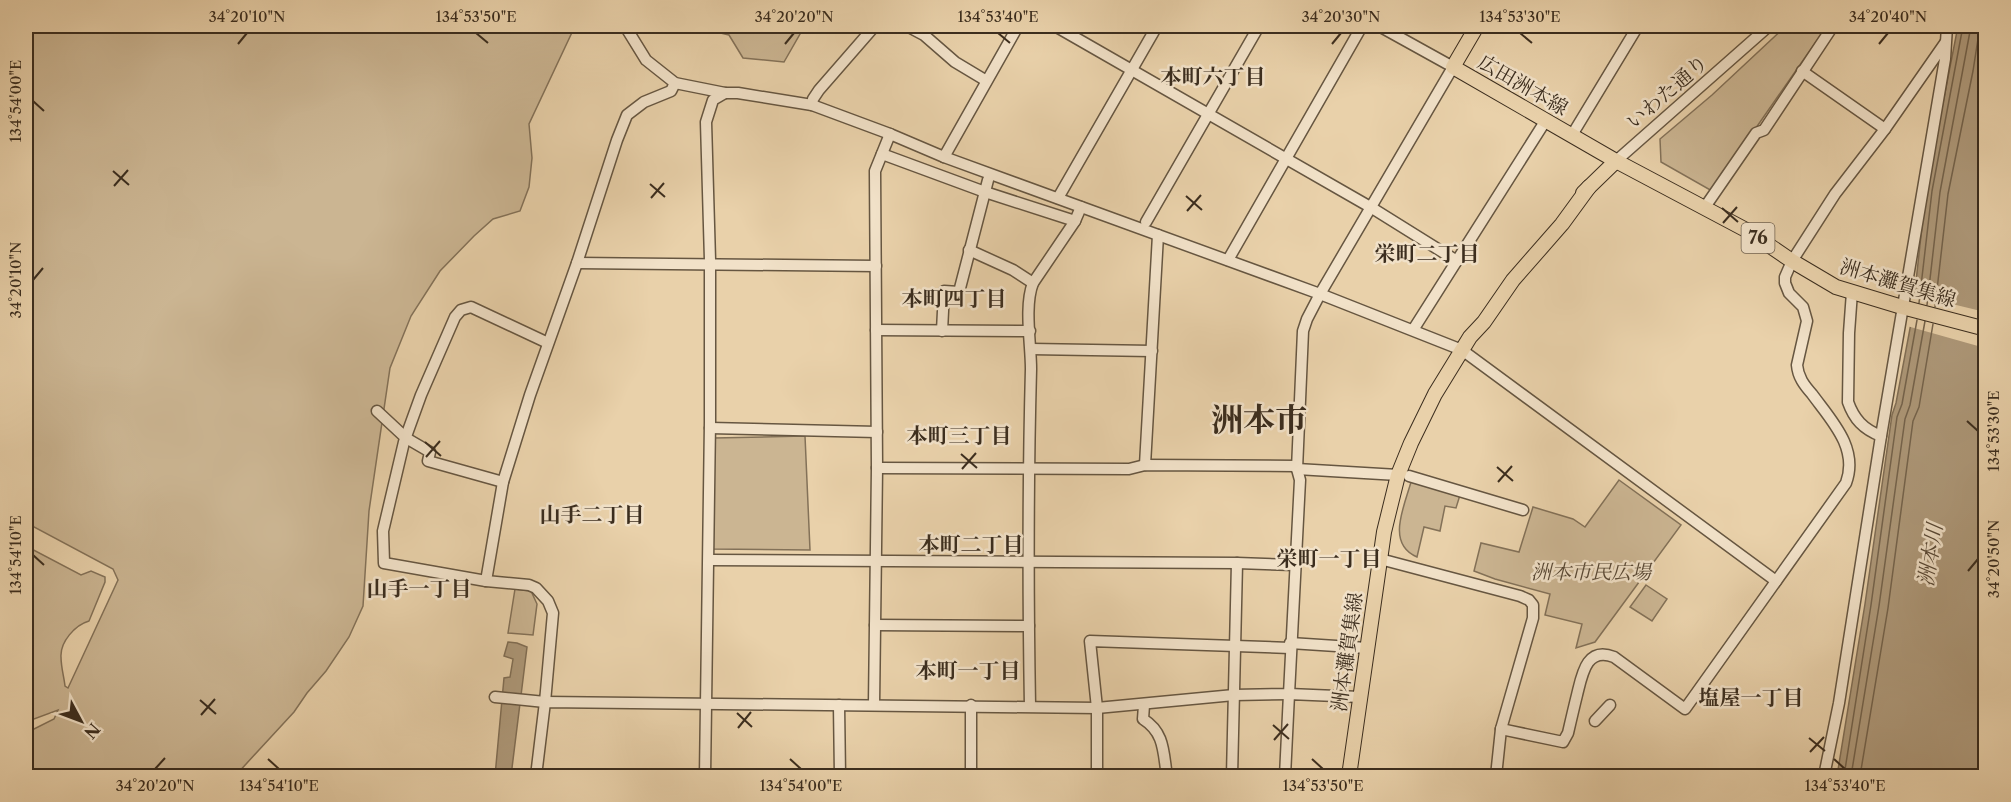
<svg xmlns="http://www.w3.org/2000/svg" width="2011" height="802" font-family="'Libre Caslon Text','Noto Serif JP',serif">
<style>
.green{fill:#cbb592;stroke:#837158;stroke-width:1.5}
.water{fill:#ae997a;stroke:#806e55;stroke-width:1.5}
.pier{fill:#e9d1aa}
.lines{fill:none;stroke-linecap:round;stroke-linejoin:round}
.shore{stroke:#74634c;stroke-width:1.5}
.minor-casing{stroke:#665641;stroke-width:13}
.major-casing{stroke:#3b2d1e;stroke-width:16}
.minor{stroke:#f1e1c8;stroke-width:10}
.major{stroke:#e9d1aa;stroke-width:14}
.ticks{fill:none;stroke:#3b2d1e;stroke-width:2}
.labels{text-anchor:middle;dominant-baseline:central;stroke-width:5;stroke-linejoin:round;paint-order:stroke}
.shield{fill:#f1e1c8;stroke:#726351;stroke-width:1.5}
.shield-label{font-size:18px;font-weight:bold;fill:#3b2d1e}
.street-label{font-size:20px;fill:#3b2d1e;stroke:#f1e1c8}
.park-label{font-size:20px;font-style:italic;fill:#584835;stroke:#f1e1c8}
.neighbourhood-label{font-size:21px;font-weight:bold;fill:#3b2d1e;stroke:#f1e1c8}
.water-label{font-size:21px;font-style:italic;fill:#584835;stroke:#f1e1c8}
.town-label{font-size:32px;font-weight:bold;fill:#3b2d1e;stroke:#f1e1c8}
.neatline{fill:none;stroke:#3b2d1e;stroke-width:2}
.ticks-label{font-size:15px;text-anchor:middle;fill:#3b2d1e}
</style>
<rect width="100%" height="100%" fill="#e9d1aa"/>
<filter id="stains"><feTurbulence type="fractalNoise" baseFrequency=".00333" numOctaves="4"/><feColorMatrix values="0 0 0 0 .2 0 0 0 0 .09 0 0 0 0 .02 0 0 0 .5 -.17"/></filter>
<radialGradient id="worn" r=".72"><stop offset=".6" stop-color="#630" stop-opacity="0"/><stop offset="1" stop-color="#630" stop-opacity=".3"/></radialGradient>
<g class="green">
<path d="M26,26h549l-46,98 3,34 -3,29 -9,24 -27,8 -19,17 -34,35 -29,45 -21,52 -21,143 -6,95 -14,31 -23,34 -19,22 -13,19 -59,64h-209v-43l28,-14 4,-9 -32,12v-176l55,29 10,-4 14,6v5l-16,39c-14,4 -29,21 -28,36 0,10 3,20 4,29l3,2 50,-108 -5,-11 -79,-42 -6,-11 -2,-38z"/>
<path d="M691,26h113v1l-20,35 -41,-4 -14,-23z"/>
<path d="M1786,26h41l-115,165 -51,-29 -1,-23 52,-44z"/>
<path d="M805,436l5,114 -100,-1 4,-111z"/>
<path d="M1619,480l62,45 -86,117 -19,6 6,-24 -37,-9 5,-21 -55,-15 -21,-8 7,-28 38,9 14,-45 40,12 12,8z"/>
<path d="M1411,482l49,13 -4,13 -11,-2 -5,25 -16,-4 -7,30c-31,-13 -13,-50 -6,-75z"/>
<path d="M1646,585l21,14 -15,22 -22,-14z"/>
<path d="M515,589l16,2 6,13 -4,31 -25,-2z"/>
</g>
<g class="water">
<path d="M1958,26h27v750h-148l28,-172 27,-189 4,-12 16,-85 14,-128z"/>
<path d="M508,642l9,1 10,4 -16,129h-16l9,-98 6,-1 3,-18 -9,-3z"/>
</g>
<path class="pier" d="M1911,294l74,18v36l-78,-22z"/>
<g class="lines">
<g class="shore">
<path d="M1919,303l13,-112 31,-165"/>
<path d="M1927,305l13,-113 31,-166"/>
<path d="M1935,307l13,-113 25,-123 7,-45"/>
<path d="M1844,776l27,-171 26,-188 5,-13 15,-84"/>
<path d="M1851,776l28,-170 26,-187 5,-14 15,-84"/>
<path d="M1860,776l28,-168 25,-187 6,-14 14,-83"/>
</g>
<g class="minor-casing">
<g id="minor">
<path d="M625,26l21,34 29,23 50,10h13l74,12 78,29 54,23 376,137 133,-227 -74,-41"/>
<path d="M907,26l17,9 31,27 30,18"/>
<path d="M1055,26l317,182 85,53"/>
<path d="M1802,71l83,58"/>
<path d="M812,105l1,-6 6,-9 54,-62 5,-2"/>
<path d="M1572,135l66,-109"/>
<path d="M882,154l103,38 90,29"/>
<path d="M944,157l74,-131"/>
<path d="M1616,161l153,-135"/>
<path d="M1058,198l99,-172"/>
<path d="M1705,207l51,-74 8,-3 69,-104"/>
<path d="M1146,222l113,-196"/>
<path d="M969,250l44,20 20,13"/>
<path d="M1228,260l134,-234"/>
<path d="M577,263l299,3"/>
<path d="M1852,292l-3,41 -1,69c6,17 15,27 33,34"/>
<path d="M876,330l154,1"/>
<path d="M1413,330l133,-210"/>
<path d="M942,331l2,-40 15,1 29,-112"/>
<path d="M1031,349l121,2"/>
<path d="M377,411l29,27 24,14 -2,9 75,21"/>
<path d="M710,428l167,4"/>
<path d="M1145,465l13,-230"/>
<path d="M877,468l252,1 16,-4 152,1"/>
<path d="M1297,469l101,6"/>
<path d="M1409,476l114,34"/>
<path d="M1380,559l140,37 9,4 4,5v13l-32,111 -5,47"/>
<path d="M709,560l528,3 58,2"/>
<path d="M486,581l17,-99 27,-87 47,-132 40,-123 10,-25 17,-13 27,-11 4,-8"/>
<path d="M875,625l154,1"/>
<path d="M1290,643l77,5"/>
<path d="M495,697l50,5 8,-89 -5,-12 -12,-13 -7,-3 -43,-4 -102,-18 -1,-32 21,-89 17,-47 34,-78 6,-7 10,-3 77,36"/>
<path d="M839,705l1,71"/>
<path d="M874,705l3,-237 -2,-297 15,-37"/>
<path d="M971,705v71"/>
<path d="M1144,705l-1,14c22,14 20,33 24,57"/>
<path d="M1030,706c-2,-112 -2,-225 1,-337 0,-25 -7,-63 2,-86l42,-62 6,-14"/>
<path d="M1595,721l15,-16"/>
<path d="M1501,729l62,13 5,-9c3,-13 6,-26 9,-38 5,-20 9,-49 37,-38l71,52 161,-226c13,-35 -15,-63 -34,-89 -8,-9 -14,-17 -15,-29l10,-44 -4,-14 -14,-14 -4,-10v-6l7,-16 43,-67 50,-65 60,-86"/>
<path d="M536,776l9,-74 552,6 137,-13 55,-1 11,-214 -3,-11 6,-138 4,-12 13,-25 142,56 314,231"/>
<path d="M705,776l5,-354v-162l-4,-138 7,-22 12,-7"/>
<path d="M1097,776v-68l-7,-67 200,7"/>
<path d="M1232,776l5,-213"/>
<path d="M1285,776l4,-82 71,3"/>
<path d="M1824,776l15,-73 42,-267 64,-377 2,-33"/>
</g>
</g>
<g class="major-casing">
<g id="major">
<path d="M1477,26l-24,41 163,94 132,70 44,30 44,26 66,20 84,22"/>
<path d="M1583,193l33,-32"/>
<path d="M1349,776l35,-244 14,-57 13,-32 24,-49 35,-57 14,-15 29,-42 49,-56 27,-37"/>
</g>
</g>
<use href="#minor" class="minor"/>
<use href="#major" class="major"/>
</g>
<path class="ticks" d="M476,33l12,10M998,33l12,10M1520,33l12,10M238,44l9,-11M785,44l9,-11M1332,44l9,-11M1879,44l9,-11M33,101l11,10M113,171l16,14M650,184l15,13M114,186l14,-16M1186,196l16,14M651,198l13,-15M1722,208l16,14M1187,211l14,-16M1723,223l14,-16M33,280l10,-12M1967,421l11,10M425,442l16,14M961,454l16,14M426,457l14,-16M1497,467l16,14M962,469l14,-16M1498,482l14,-16M33,555l11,10M1968,571l10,-12M200,700l16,14M737,713l15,14M201,715l14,-16M1273,725l16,14M738,728l13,-16M1809,738l16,13M1274,740l14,-16M1810,752l14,-15M268,759l11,10M790,759l11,10M1312,759l11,10M1834,759l11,10M155,769l10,-11"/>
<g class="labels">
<rect class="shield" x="1741.5" y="223" width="33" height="30" rx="4.5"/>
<g class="shield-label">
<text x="1758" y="238">76</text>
</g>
<g class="street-label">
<text transform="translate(1523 85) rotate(30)">広田洲本線</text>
<text transform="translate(1667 92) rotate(-41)">いわた通り</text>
<text transform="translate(1898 283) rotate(17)">洲本灘賀集線</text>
<text transform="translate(1347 652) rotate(-82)">洲本灘賀集線</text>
</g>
<g class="park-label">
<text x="1591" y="572">洲本市民広場</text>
</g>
<g class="neighbourhood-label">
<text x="1213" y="76">本町六丁目</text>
<text x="1427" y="253">栄町二丁目</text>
<text x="954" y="298">本町四丁目</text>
<text x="959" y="435">本町三丁目</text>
<text x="592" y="514">山手二丁目</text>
<text x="971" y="544">本町二丁目</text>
<text x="1329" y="558">栄町一丁目</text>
<text x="419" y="588">山手一丁目</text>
<text x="968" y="670">本町一丁目</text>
<text x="1751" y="697">塩屋一丁目</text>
</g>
<g class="water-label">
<text transform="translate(1930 555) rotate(-81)">洲本川</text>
</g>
<g class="town-label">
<text x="1259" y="419">洲本市</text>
</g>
</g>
<rect width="2011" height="802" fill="none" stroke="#e9d1aa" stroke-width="66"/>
<g transform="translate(81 721) rotate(131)" stroke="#f1e1c8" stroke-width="4.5" paint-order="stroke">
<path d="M0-4.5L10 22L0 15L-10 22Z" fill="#3b2d1e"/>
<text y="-9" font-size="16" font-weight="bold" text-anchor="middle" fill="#3b2d1e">N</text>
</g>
<rect x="33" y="33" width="1945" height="736" class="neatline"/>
<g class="ticks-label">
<text x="247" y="22">34°20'10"N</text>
<text x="476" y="22">134°53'50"E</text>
<text x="794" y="22">34°20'20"N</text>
<text x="998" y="22">134°53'40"E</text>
<text x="1341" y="22">34°20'30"N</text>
<text x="1520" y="22">134°53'30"E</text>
<text x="1888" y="22">34°20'40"N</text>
<text transform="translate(16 101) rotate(-90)" y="5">134°54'00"E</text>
<text transform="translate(16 280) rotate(-90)" y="5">34°20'10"N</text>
<text transform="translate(1994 431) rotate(-90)" y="5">134°53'30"E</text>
<text transform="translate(16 555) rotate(-90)" y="5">134°54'10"E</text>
<text transform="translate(1994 559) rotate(-90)" y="5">34°20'50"N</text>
<text x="155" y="791">34°20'20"N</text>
<text x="279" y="791">134°54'10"E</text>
<text x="801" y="791">134°54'00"E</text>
<text x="1323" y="791">134°53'50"E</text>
<text x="1845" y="791">134°53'40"E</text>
</g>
<rect width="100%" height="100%" filter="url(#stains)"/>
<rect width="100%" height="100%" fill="url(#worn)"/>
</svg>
